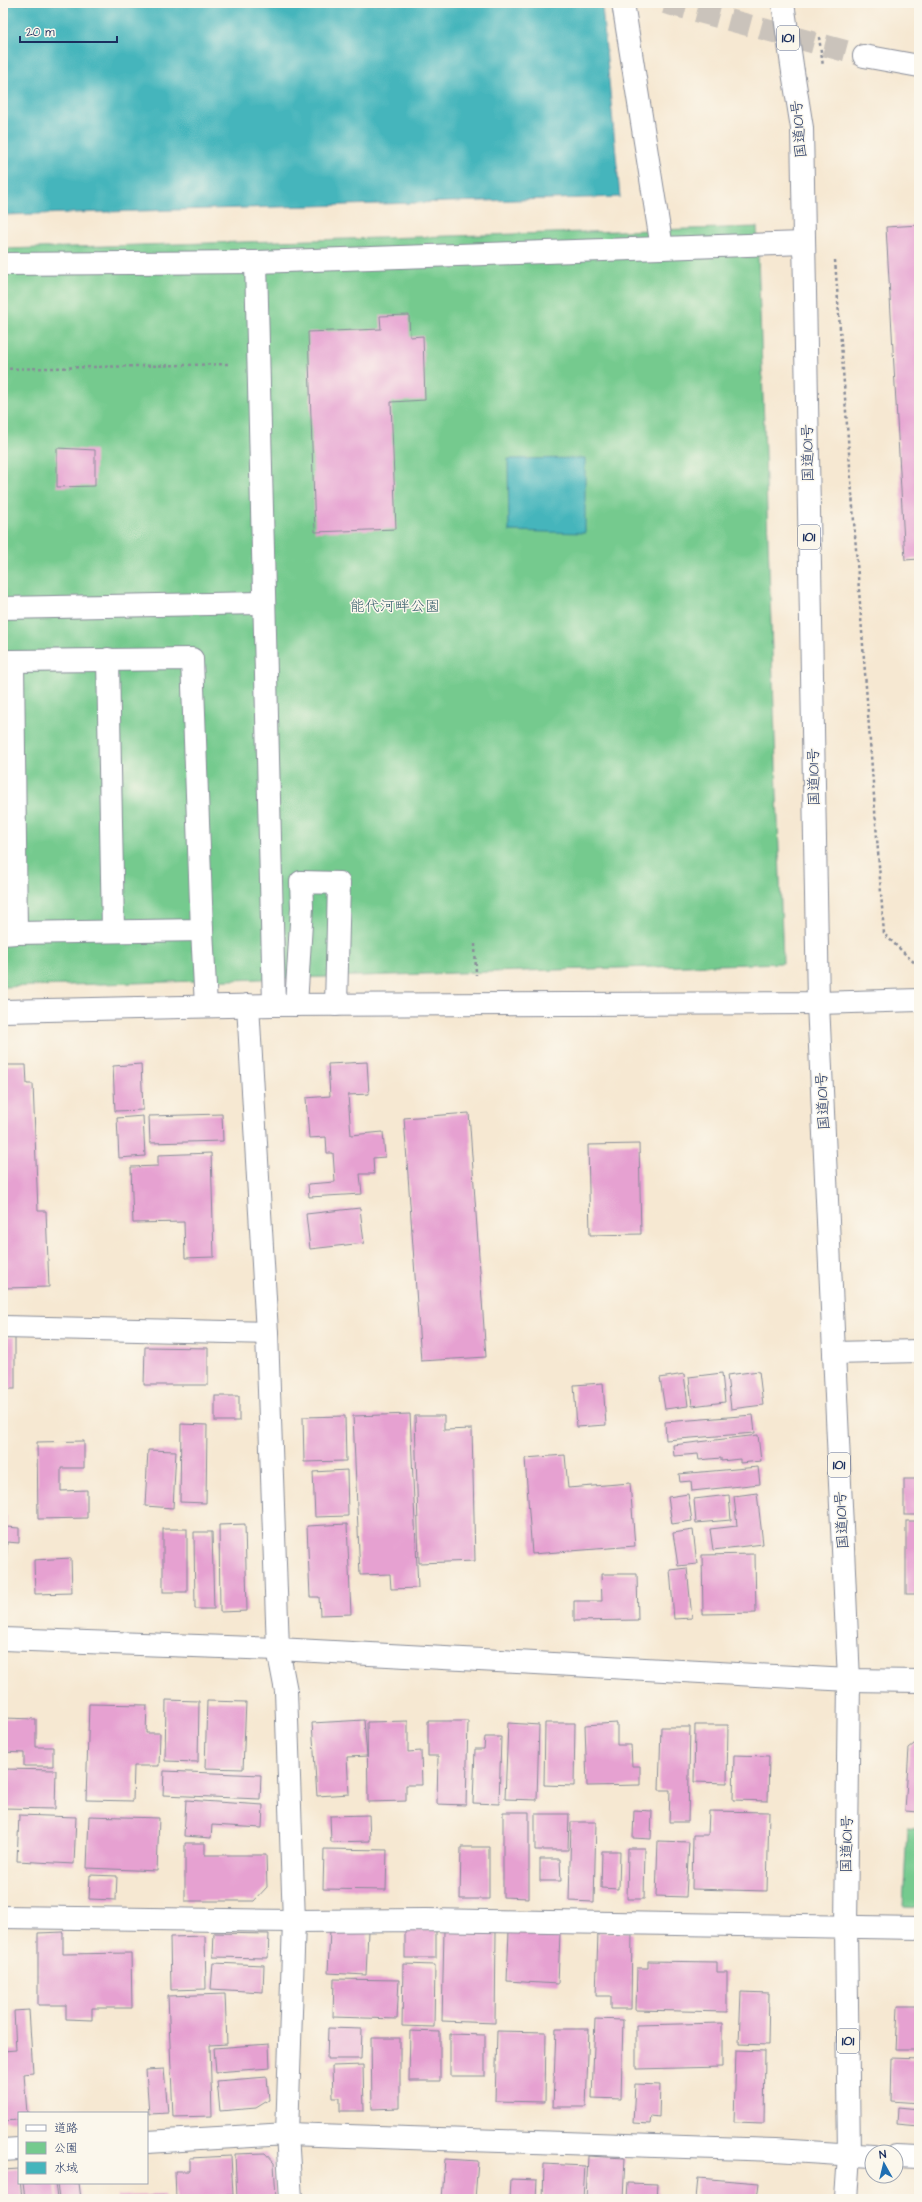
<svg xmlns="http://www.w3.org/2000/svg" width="922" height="2202" font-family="'Architects Daughter','Klee One',sans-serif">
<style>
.green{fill:#75ca8e;stroke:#487c76}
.water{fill:#45b5bc;stroke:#30728d}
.building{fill:#e6a1d1}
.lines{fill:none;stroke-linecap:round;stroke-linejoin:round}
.minor-tunnel{stroke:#cac3bb;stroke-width:22;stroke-dasharray:22 11;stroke-linecap:butt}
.minor-casing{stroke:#888c98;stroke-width:24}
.highway-casing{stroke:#888c98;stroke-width:24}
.path{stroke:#888c98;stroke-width:2.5;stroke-dasharray:3 3;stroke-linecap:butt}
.minor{stroke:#fff;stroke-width:22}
.highway{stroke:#fff;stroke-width:22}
.highway-bridge-casing{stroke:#888c98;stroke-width:24;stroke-linecap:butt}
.highway-bridge{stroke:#fff;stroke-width:22}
.labels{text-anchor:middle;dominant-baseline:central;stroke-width:3;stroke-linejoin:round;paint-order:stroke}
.shield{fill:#fbf7ec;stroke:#5e6b89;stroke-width:1}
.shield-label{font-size:14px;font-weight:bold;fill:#1b2f5e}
.street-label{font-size:15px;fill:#1b2f5e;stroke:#fbf7ec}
.park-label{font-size:15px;fill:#365e6c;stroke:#fbf7ec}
</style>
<rect width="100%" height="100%" fill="#fbf7ec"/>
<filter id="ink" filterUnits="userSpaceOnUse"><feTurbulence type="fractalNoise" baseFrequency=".025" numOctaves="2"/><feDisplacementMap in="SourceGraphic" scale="8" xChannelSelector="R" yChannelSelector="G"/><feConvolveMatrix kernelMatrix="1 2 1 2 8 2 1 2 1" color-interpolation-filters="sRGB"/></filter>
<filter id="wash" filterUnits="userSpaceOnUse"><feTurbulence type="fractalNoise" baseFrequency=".012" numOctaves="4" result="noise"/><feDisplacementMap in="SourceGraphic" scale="16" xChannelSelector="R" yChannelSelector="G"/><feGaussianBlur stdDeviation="0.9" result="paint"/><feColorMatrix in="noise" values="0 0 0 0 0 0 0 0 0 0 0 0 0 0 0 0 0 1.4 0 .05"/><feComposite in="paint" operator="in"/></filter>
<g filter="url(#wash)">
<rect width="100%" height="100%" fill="#f6e8d2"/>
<g class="green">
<path d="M757,227l26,736 -780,24v-738z"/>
<path d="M907,1828l12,1v79l-16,-1z"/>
</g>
<g class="water">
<path d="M3,3h579l20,4 18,190 -617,18z"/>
<path d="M585,458v75l-76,-2 -1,-72z"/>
</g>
<g id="blocks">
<g class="building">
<path d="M919,225v334l-14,1 -19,-333z"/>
<path d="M409,315l1,22 13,-1 2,64 -34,2 5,127 -81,3 -7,-200 73,-3 -1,-13z"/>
<path d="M57,448l38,2v36l-38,1z"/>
<path d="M367,1062l2,32 -21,1 3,40 32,-3 2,25 -12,1 1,16h-14l2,20 -53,3 -1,-13 27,-2 -2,-29h-6l-1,-16 -17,1 -3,-40 24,-2 -2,-32z"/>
<path d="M141,1064l2,46 -28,1 -2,-45z"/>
<path d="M3,1065h23l1,19h6l5,127h8l3,76 -46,1z"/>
<path d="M469,1113l17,244 -65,4 -17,-243z"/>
<path d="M222,1114l1,27 -73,2 -1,-27z"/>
<path d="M143,1116l2,40 -26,2 -2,-40z"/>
<path d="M639,1144l2,90 -51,1 -2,-90z"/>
<path d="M211,1153l3,104 -29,1 -1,-36 -51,1 -2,-56 27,-1v-11z"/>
<path d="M360,1208l4,35 -54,6 -4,-35z"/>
<rect x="3" y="1337" width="12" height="52"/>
<path d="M145,1347l63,1v37h-64z"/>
<path d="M759,1371l4,34 -32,4 -4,-34z"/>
<path d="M722,1373l3,29 -33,4 -3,-29z"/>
<path d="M684,1374l4,32 -23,3 -5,-31z"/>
<path d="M603,1383l3,42 -29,2 -3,-42z"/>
<rect x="215" y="1396" width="24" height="25"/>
<path d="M410,1414l8,174 -27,1 -1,-15 -30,1 -7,-159z"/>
<path d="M753,1415l2,18 -89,7 -1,-18z"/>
<path d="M345,1416l1,45 -42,1 -1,-45z"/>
<path d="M415,1416h29v14l28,-1 3,132 -56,2z"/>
<path d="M181,1424l26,1 -1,78 -26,-1z"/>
<path d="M758,1435l3,26 -21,2v-4l-19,2v-3l-22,2 -1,-6 -24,2 -1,-11z"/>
<path d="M84,1441v27h-23v23l26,-1v28l-49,1 -1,-77z"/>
<path d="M148,1450l28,1 -3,57 -28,-2z"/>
<path d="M565,1455l3,33 62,-5 5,63 -103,8 -7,-96z"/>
<path d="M758,1467l2,17 -68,7 -1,-10 -11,1 -1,-8z"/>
<path d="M347,1470l1,46 -33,1 -2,-45z"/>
<rect x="904" y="1479" width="15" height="36"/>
<path d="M757,1493l6,51 -50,6 -3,-21 27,-3 -3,-30z"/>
<path d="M688,1494l4,27 -20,3 -4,-27z"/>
<path d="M729,1495l2,25 -35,3 -2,-24z"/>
<path d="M3,1516h4l-1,11 13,1v15l-12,-1 -1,33h-3z"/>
<rect x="906" y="1521" width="13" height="73"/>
<path d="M245,1524l2,87 -27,1 -1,-87z"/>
<path d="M347,1524l4,90 -31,1 -1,-18h-9l-3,-71z"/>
<rect x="163" y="1529" width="24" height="63"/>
<path d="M693,1530l4,34 -19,2 -5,-33z"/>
<path d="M194,1532h18l2,77h-19z"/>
<path d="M755,1554l1,59 -53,1 -1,-59z"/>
<path d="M71,1558l1,35 -37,1 -1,-34z"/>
<path d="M687,1568l5,50 -18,1 -4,-49z"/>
<path d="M601,1574h36l1,46 -64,1v-20h28z"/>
<path d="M166,1700l33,1 -1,61 -33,-1z"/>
<path d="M207,1701l39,1 -3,67 -38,-1z"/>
<path d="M89,1704l58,1 -1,28h14l-1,33h-25l-1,35 -47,-1z"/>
<path d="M3,1718l33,1v28h17v19h-29v-13l-21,-1z"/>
<path d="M364,1720l3,36 -20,1 2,37 -32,2 -5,-73z"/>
<path d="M408,1721v31l13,-1 1,34h-16v16l-38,1 -1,-80z"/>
<path d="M428,1721h40l-2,84 -29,-1 1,-48h-10z"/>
<path d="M508,1723l31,2 -2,75 -32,-1z"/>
<path d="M545,1723h30l-1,63 -30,-1z"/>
<path d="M617,1723v22h14l1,21h8v19l-53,1 -2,-61z"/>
<path d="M695,1725h33l-1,58 -33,-1z"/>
<path d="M661,1727h29l-2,95h-19l1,-32h-11z"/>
<path d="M485,1737h16l-2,67 -26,-1 2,-54h9z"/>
<path d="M919,1740v72l-14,-1 4,-63z"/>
<path d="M734,1755l35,1 -1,45 -35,-1z"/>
<path d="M3,1769l53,1 -1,39 -52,-1z"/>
<path d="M164,1771l97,4 -1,24 -97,-4z"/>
<path d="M186,1800l77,5 -1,23 -50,-3 -1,13 -27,-2z"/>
<path d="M634,1810l18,1 -1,28 -18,-1z"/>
<path d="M709,1811l60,1 -2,79 -75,-2 1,-54h15z"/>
<path d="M503,1812h26v86l-26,-1z"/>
<path d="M535,1814h34l-1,36h-33z"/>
<path d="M19,1815l57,2 -2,47 -57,-3z"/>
<path d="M369,1815l1,26 -39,1 -1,-26z"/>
<path d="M89,1816l70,2 -2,53 -70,-3z"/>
<path d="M571,1822h25l-2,80 -25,-1z"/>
<path d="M658,1841l31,1 -3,55 -30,-1z"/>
<path d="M185,1843h20v12h61l1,32 -13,14h-69z"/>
<path d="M461,1847h28v52h-29z"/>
<path d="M628,1848h17l-1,51h-17z"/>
<path d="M324,1849l63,1 -1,40 -63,-1z"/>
<path d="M602,1851h18l-1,38 -18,-1z"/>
<path d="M540,1859h20l1,22h-21z"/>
<path d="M90,1875l27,1 -1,24 -27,-1z"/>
<path d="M330,1930l38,1 -2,44 -38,-2z"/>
<rect x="405" y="1930" width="31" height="28"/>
<path d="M444,1931l52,1 -1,91 -53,-2z"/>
<path d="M509,1931l51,2 -2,51 -51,-3z"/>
<path d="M63,1932v22l68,-1 1,55h-40v12l-26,-1v-14h-28v-72z"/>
<path d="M598,1932h34l-1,77h-20v-13h-15z"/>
<path d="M214,1933l55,1 -1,24 -55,-1z"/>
<path d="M205,1936l1,53 -35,1 -1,-53z"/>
<path d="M648,1961l69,1v10h10v40l-91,-2 1,-42h11z"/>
<path d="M213,1963l51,2 -1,27 -52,-3z"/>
<path d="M403,1964l32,1 -1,62 -32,-1z"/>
<path d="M334,1979l65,1 -2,39 -64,-2z"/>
<path d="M741,1992l28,1 -1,52 -29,-1z"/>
<path d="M225,1994l2,50 -17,1 2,71 -39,1 -5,-121z"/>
<path d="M898,2006h21v44h-23z"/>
<path d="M29,2010l4,63 -9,1 3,39h-8v7l-16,1v-70l13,-1 -2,-39z"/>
<path d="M595,2019l28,1 -2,79 -29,-1z"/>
<path d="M722,2023v44l-86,2v-44z"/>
<path d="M328,2028l34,1 -1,30h-34z"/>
<path d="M556,2029h33l-3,78h-33z"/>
<path d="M410,2031l30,1v49h-31z"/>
<path d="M497,2031l49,1 -1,70 -50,-1z"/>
<path d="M450,2034l35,1v41h-35z"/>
<path d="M371,2038h29v70l-28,1z"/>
<path d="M269,2044l1,24 -54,4 -2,-24z"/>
<path d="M736,2050l29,1 -1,72 -30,-1z"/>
<path d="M892,2058l27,1v44l-28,-2z"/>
<path d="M363,2065l1,46h-24v-13h-7l-1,-32z"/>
<path d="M164,2069l4,44 -19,1 -3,-44z"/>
<path d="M267,2077l2,23 -13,8 -36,3 -3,-30z"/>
<path d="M635,2084l25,1 -1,32 -8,-1 -1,8 -17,-1z"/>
<path d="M898,2107l21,2v17l-22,-2z"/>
<path d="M265,2153l9,10 2,36h-39l-2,-45z"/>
<path d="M231,2156l2,39 -16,1v3h-41l-1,-28h15v-13z"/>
<path d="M588,2156l37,2 -2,41h-37z"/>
<path d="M445,2159l33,2 -3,38h-33z"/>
<path d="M544,2164l41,2 -2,33h-40z"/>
<path d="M19,2169l3,30h-19v-29z"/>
<path d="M698,2178l61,5 -2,16h-61z"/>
<path d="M511,2179l26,1 -1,19h-26z"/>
<path d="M23,2183h32l2,16h-32z"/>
<path d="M57,2183h22l2,16h-22z"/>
<path d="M628,2183l30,1 -1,15h-30z"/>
<path d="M164,2195l1,4h-47v-3z"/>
</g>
</g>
</g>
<g filter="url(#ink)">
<use href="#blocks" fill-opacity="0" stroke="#888c98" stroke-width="1"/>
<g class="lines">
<path class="minor-tunnel" d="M665,3l199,53"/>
<g class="minor-casing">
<g id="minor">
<path d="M623,3l39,245"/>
<path d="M864,56l55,10"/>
<path d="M3,264l253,-2"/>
<path d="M3,608l261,-5"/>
<path d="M108,659l5,272"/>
<path d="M3,661h10l3,272 -13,1"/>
<path d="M13,661l179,-2 10,271 -186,3"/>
<path d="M202,930l4,76"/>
<path d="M248,1005l19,328 11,316 8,42 8,230 -7,213 4,65"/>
<path d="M274,1005l-18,-743 548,-19"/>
<path d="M296,1005l6,-98 -1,-25 38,1 -3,122"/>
<path d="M3,1011l271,-6 544,-2 101,-3"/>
<path d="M3,1327l264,6"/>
<path d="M834,1353l85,-2"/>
<path d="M3,1639l275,10 571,31 70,1"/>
<path d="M3,1917l291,4 132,-1 493,8"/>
<path d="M147,2142l140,-8 488,16 97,6"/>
<path d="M3,2150l16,-1"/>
<path d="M896,2156l23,1"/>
</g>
</g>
<g class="highway-casing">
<path id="highway" d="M793,72l9,56 16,875 31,677 -3,247 3,228 -3,44"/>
</g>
<g class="path">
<path d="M819,37l4,29"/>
<path d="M835,260l49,674 35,33"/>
<path d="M3,369l227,-5"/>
<path d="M475,944l1,31"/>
</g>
<use href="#minor" class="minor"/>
<use href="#highway" class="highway"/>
<g class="highway-bridge-casing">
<path id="highway-bridge" d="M783,3l10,69"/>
</g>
<use href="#highway-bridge" class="highway-bridge"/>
</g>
</g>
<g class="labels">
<g class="shield">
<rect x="777" y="26" width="22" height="24" rx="3"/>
<rect x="798" y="525" width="22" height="24" rx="3"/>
<rect x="828" y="1453" width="22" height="24" rx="3"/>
<rect x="837" y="2029" width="22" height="24" rx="3"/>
</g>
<g class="shield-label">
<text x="788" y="38">101</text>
<text x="809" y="537">101</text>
<text x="839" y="1465">101</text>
<text x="848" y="2041">101</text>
</g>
<g class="street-label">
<text transform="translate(799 129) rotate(-95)">国道101号</text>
<text transform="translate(808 453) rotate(-91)">国道101号</text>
<text transform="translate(814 777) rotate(-91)">国道101号</text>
<text transform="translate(823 1101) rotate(-93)">国道101号</text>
<text transform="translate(842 1520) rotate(-93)">国道101号</text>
<text transform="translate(847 1844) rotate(-89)">国道101号</text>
</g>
<g class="park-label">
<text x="395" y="606">能代河畔公園</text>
</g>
</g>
<rect width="922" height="2202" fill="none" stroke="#fbf7ec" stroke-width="16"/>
<rect x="18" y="2112" width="130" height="72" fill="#fbf7ec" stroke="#a1a7b3"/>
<rect x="26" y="2125" width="20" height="6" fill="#ffffff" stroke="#a1a7b3"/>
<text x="54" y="2132" font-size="12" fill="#1b2f5e">道路</text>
<rect x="26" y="2142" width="20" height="12" fill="#75ca8e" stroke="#a1a7b3"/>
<text x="54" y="2152" font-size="12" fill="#1b2f5e">公園</text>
<rect x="26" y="2162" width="20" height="12" fill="#45b5bc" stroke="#a1a7b3"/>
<text x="54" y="2172" font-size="12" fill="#1b2f5e">水域</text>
<g transform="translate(884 2164) rotate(352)"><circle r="19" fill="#fbf7ec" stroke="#a1a7b3"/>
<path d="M0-3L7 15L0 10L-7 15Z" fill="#1f6fb2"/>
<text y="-6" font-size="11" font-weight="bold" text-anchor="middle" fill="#1b2f5e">N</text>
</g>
<path d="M20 36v6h97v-6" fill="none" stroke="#1b2f5e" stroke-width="2"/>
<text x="26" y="36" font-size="12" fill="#1b2f5e" stroke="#fbf7ec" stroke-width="3" paint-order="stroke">20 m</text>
</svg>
